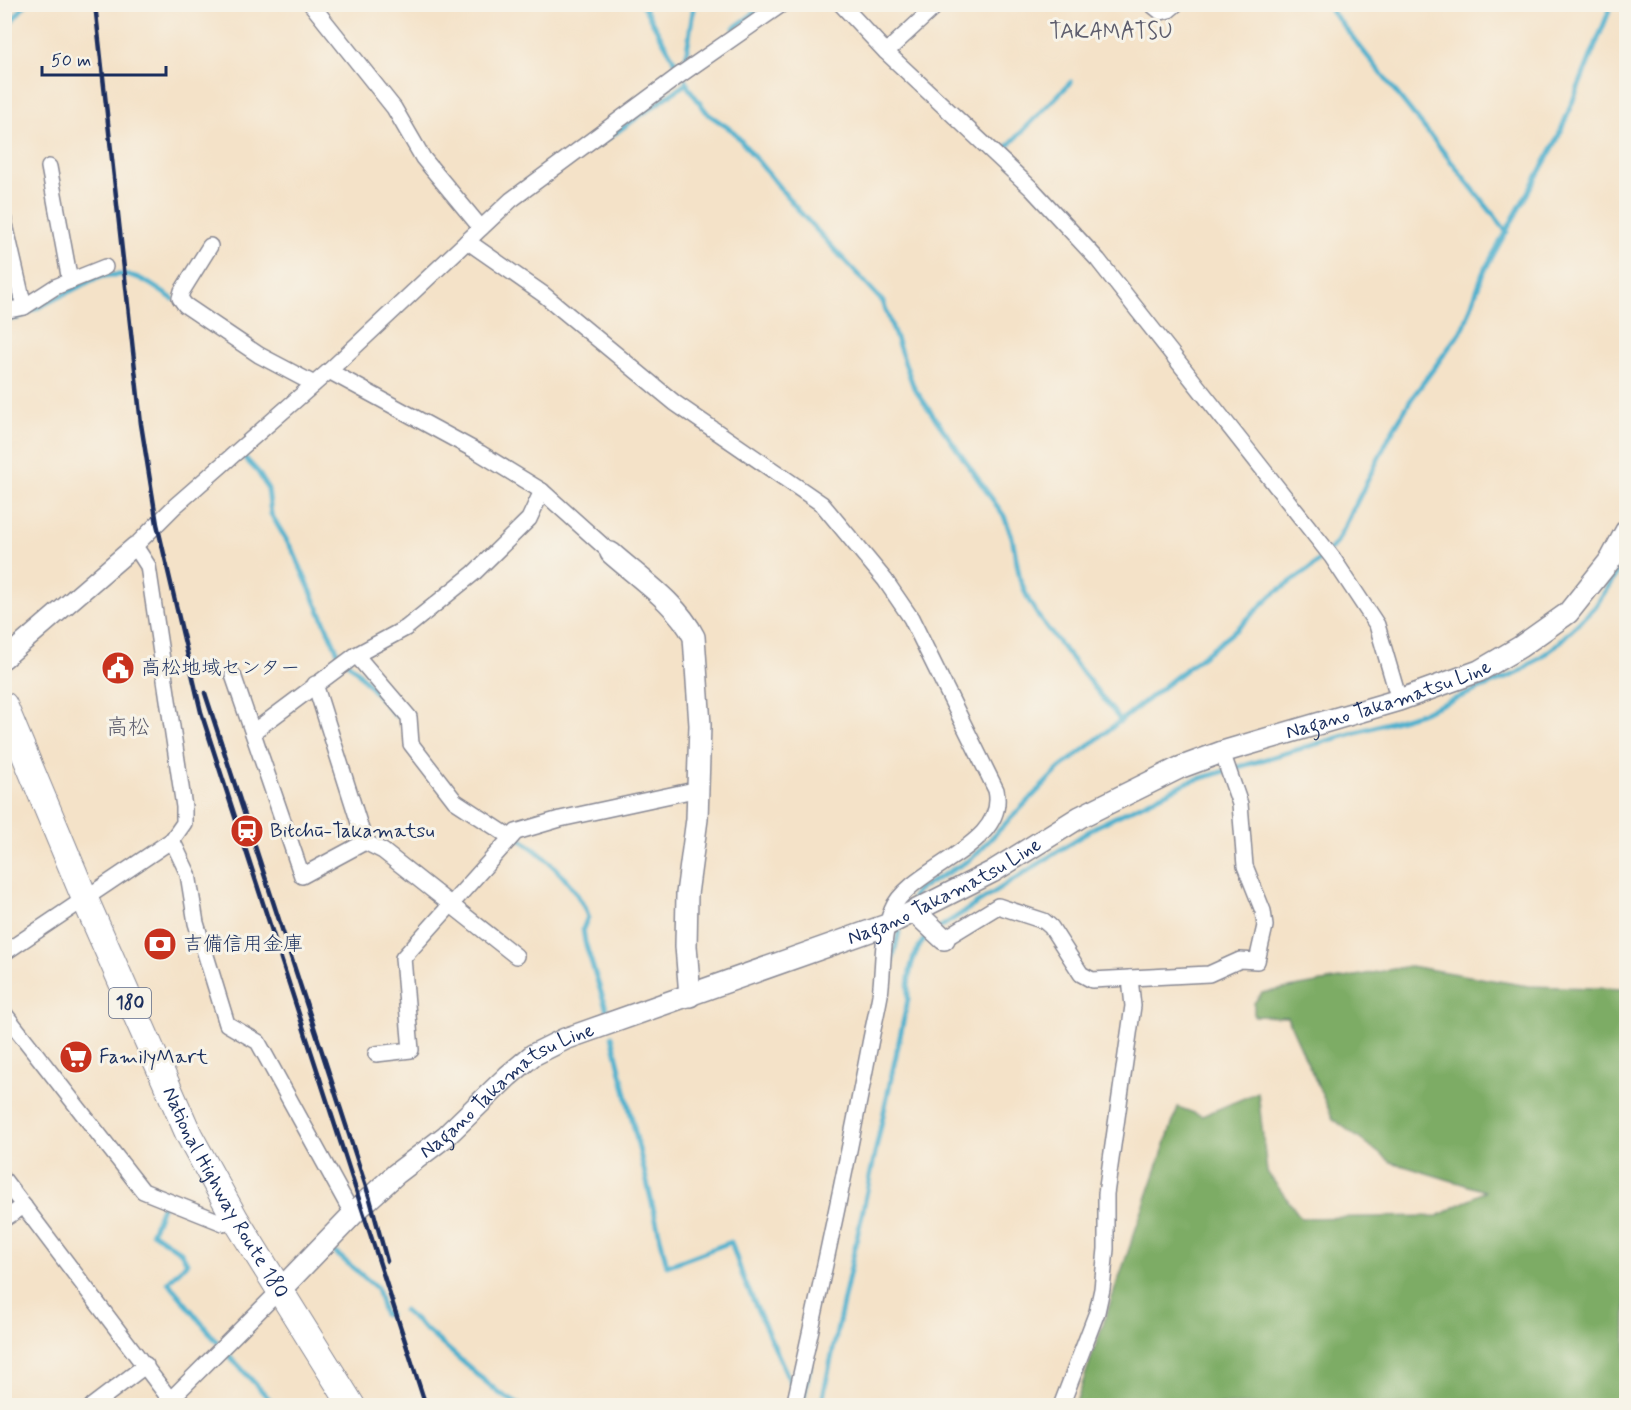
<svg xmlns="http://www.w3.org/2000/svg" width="1631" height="1410" font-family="Mynerve,'Klee One',sans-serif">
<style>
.forest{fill:#7dac65;stroke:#4c6e62;stroke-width:1.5}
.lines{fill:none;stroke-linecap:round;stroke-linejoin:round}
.stream{stroke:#4eb0cd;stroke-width:5}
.minor-casing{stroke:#888893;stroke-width:18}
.tertiary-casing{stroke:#888893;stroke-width:21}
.secondary-casing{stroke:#888893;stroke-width:24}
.trunk-casing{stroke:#888893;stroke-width:28}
.minor{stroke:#fff;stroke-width:15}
.tertiary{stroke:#fff;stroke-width:18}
.secondary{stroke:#fff;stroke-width:21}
.trunk{stroke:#fff;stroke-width:26}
.rail{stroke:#1b2f5e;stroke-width:4.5}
.labels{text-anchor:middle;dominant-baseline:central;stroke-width:6;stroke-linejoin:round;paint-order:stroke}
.shield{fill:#f7f3e8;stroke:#5d6a87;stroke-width:1.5}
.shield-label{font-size:18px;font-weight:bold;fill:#1b2f5e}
.poi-label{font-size:20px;fill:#1b2f5e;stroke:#f7f3e8;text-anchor:start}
.street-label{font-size:20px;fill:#1b2f5e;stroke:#f7f3e8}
.quarter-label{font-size:22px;fill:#5e5e6e;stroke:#f7f3e8}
</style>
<rect width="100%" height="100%" fill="#f7f3e8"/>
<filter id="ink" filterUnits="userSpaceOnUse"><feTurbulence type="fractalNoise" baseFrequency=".0167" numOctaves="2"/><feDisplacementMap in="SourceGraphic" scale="12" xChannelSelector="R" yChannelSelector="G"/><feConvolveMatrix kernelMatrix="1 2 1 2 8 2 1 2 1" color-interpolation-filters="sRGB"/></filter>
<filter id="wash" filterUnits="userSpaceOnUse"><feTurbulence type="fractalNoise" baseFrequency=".008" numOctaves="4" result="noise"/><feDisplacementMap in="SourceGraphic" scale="24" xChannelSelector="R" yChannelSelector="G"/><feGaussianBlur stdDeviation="1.35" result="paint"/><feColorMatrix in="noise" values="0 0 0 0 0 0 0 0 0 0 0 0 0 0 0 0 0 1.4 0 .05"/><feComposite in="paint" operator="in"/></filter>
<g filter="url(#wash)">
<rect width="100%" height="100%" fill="#f4e2c8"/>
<path class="forest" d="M1410,966l118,20 98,3v416h-551l103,-298 24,9 56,-24 9,80 34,46 137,-2 47,-25 -94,-29 -58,-43 -46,-102 -33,-1v-13l8,-10z"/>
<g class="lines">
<g class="stream">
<path d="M642,4l35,61h6"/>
<path d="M1326,4l181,228"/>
<path d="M734,28l33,-24"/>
<path d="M4,30l22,-26"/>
<path d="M684,71l10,-67"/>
<path d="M686,80l2,7 20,27 25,17 66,80 84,91 31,86 90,128 8,21 8,42 8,20 12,20 81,102"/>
<path d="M595,147l92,-64"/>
<path d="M1007,147l64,-65"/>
<path d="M17,318l81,-41c40,-7 43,2 75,22"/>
<path d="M4,320l13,-2 -8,-43"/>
<path d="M245,453l-3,2 16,17 10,17 3,25 23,39 45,102 17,15 40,46"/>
<path d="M514,835c28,17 64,51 74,82l-5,12 2,13 23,72"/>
<path d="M912,899l4,-8 55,-32 88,-90 178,-140 35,-34 40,-28 25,-25 53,-107 22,-37 52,-71 19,-54 74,-133 55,-136"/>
<path d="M939,928l158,-102 91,-44 233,-69 97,-40 35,-25 42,-41 31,-48"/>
<path d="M889,974l10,-42"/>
<path d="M612,1036l55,230 64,-24 13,38 51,112"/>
<path d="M163,1205l-11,27 29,20 6,11 -19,19 49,60"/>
<path d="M331,1249l46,39 7,27 5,-1"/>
<path d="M404,1311l95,82 22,13"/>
<path d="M225,1351l46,50 1,5"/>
<path d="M802,1406l8,-40"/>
<path d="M821,1406l87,-407c-1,-22 4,-53 24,-66"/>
</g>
</g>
</g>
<g filter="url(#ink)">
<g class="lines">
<g class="minor-casing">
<g id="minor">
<path d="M311,4l83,104 29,50 58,70"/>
<path d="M841,4l45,48 146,137 66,71 234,297 45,68 22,75"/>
<path d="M1151,4l10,8 8,-2 7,-6"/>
<path d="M886,52l52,-48"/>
<path d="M49,167l21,114"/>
<path d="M4,220l20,87 -20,4"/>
<path d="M467,241l76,53 132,109 147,101 63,76 26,38 85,172c13,57 -87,77 -104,120 -11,26 -8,57 -12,85 -3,17 -7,33 -10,49 -23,121 -49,241 -76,362"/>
<path d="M210,246l-28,45 -2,7 5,7 74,50 55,29"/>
<path d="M24,307l31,-20 50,-20"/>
<path d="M329,371l151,82 62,38 69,62"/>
<path d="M356,655l53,62 2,27 44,57 55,36"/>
<path d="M233,675l69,201 63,-34 -50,-158"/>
<path d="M253,732l103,-77 50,-27 68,-55 55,-54 13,-28"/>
<path d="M365,842l18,9 133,105"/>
<path d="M944,939l54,-33 46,15 7,6 30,47 11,6 38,-2 3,28 -27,188v55l-4,40 -5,23 -36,94"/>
<path d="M4,953l168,-113"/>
<path d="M1130,978l79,-4 31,-14 17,1 8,-35 -2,-15 -18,-45 -5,-62 -18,-52"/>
<path d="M4,1013l139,178 80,32 13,-3"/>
<path d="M376,1054l35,-4 -8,-92 113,-126 44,-13 139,-30"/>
<path d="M4,1180l171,226"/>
<path d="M353,1215l-95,-173 -31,-18 -31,-101 -8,-49 -16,-34 12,-17v-16l-36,-241 -13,-20 40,-40 154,-135 182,-171 166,-123 105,-73"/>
<path d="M4,1219l20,-13"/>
<path d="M172,1398l109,-109"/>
<path d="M92,1406l54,-41"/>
</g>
</g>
<g class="tertiary-casing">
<path id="tertiary" d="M4,659l131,-113"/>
</g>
<g class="secondary-casing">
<g id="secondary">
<path d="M611,553c28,25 66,50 83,84l6,88 -3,94 -10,75 -1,52 4,50"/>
<path d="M915,912l29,27"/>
<path id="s1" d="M281,1289l79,-82 36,-33 50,-38 62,-60 25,-21 32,-16 322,-114 105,-53 88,-55 99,-49 43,-16 177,-52 80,-29 41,-24 48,-34 43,-54 15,-28"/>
</g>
</g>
<g class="trunk-casing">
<g id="trunk">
<path id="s2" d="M4,705l81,194 104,236 47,85 116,186"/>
</g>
</g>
<use href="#minor" class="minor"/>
<use href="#tertiary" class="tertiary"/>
<use href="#secondary" class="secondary"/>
<use href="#trunk" class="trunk"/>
<g class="rail">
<path d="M95,4l46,420 16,100 44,188 225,694"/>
<path d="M205,693l165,506 17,62"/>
</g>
</g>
</g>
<defs>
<g id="civic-disc" transform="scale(1.725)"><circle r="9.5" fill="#c8321e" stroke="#f7f3e8"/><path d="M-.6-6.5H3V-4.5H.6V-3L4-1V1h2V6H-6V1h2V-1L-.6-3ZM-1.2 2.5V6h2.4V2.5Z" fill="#fff"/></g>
<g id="station-disc" transform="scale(1.725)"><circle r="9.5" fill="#c8321e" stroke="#f7f3e8"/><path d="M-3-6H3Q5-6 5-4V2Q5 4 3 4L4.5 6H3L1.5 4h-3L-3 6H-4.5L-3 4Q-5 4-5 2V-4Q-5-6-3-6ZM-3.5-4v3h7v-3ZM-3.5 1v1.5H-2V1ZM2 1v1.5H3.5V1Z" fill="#fff"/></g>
<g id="bank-disc" transform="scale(1.725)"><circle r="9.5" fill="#c8321e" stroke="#f7f3e8"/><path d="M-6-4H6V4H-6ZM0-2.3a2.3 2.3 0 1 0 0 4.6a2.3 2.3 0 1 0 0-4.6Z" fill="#fff"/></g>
<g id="supermarket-disc" transform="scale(1.725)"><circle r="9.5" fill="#c8321e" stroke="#f7f3e8"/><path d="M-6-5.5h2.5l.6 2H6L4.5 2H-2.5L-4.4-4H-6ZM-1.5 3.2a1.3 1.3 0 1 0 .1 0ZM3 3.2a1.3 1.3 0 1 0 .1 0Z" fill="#fff"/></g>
</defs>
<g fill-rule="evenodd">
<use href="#civic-disc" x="118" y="668"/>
<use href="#station-disc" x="247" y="831"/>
<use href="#bank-disc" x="160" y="944"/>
<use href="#supermarket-disc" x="76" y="1057"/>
</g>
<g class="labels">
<rect class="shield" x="109" y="988" width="42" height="30" rx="4.5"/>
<g class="shield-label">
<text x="130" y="1003">180</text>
</g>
<g class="poi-label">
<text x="141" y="668">高松地域センター</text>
<text x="270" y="831">Bitchū-Takamatsu</text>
<text x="183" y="944">吉備信用金庫</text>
<text x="99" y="1057">FamilyMart</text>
</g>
<g class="street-label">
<text stroke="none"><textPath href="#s1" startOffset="1274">Nagano Takamatsu Line</textPath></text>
<text stroke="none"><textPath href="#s1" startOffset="788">Nagano Takamatsu Line</textPath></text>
<text stroke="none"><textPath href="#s1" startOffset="303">Nagano Takamatsu Line</textPath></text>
<text stroke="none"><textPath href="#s2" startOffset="536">National Highway Route 180</textPath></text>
</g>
<g class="quarter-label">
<text x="1111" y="32">TAKAMATSU</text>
<text x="128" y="728">高松</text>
</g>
</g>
<rect width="1631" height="1410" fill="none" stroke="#f7f3e8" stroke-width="24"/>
<path d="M42 66v9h124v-9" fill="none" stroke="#1b2f5e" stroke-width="3"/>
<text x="51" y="66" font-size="18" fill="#1b2f5e" stroke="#f7f3e8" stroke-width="4.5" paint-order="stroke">50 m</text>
</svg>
